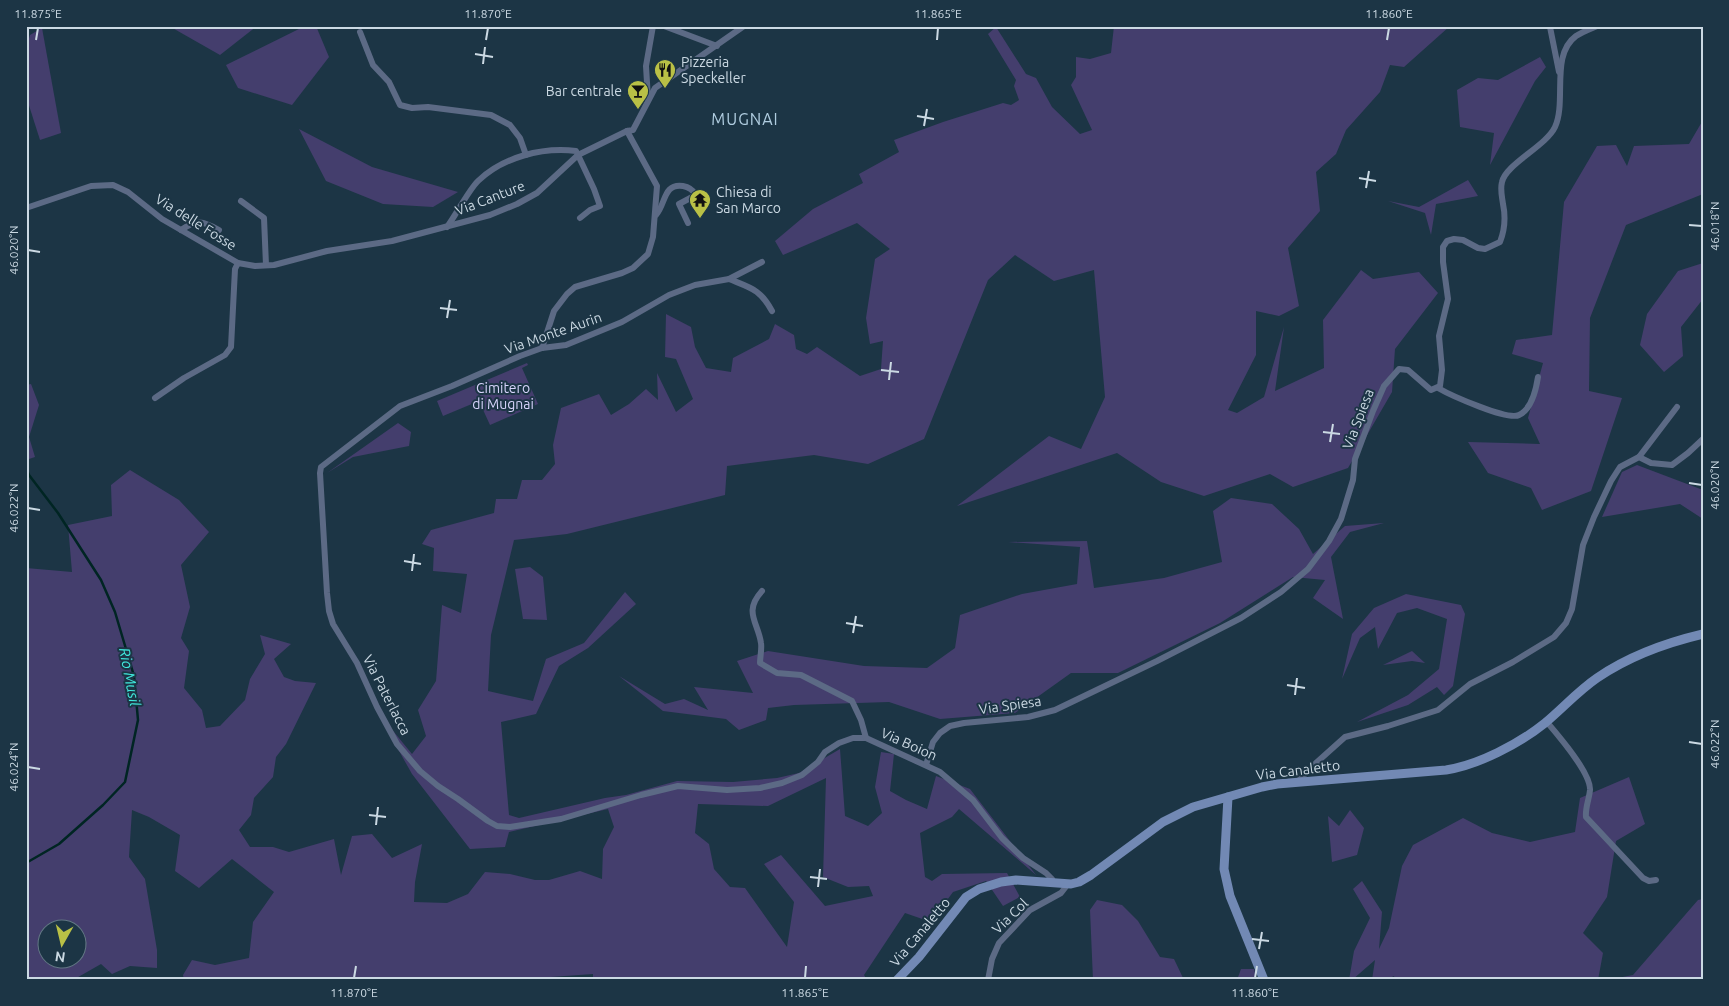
<svg xmlns="http://www.w3.org/2000/svg" width="1729" height="1006" font-family="Ubuntu,sans-serif">
<style>
.green{fill:#443e6d;fill-rule:evenodd}
.lines{fill:none;stroke-linecap:round;stroke-linejoin:round}
.stream{stroke:#002523;stroke-width:2.5}
.street{stroke:#5c6a85;stroke-width:6}
.secondary{stroke:#7289b4;stroke-width:9}
.ticks{fill:none;stroke:#cbd9e3;stroke-width:2}
.labels{text-anchor:middle;dominant-baseline:central;stroke-width:4;stroke-linejoin:round;paint-order:stroke}
.poi-label{font-size:14px;fill:#cbd9e3;stroke:#1c3545;text-anchor:start}
.street-label{font-size:14px;fill:#cbd9e3;stroke:#1c3545}
.park-label{font-size:14px;fill:#d7d4fb;stroke:#1c3545}
.water-label{font-size:15px;font-style:italic;fill:#40e8dc;stroke:#1c3545}
.quarter-label{font-size:16px;letter-spacing:1px;fill:#b0cde0;stroke:#1c3545}
.neatline{fill:none;stroke:#cbd9e3;stroke-width:2}
.ticks-label{font-size:12px;text-anchor:middle;fill:#cbd9e3}
</style>
<rect width="100%" height="100%" fill="#1c3545"/>
<g class="green">
<path d="M169,26h88l-37,29z"/>
<path d="M305,26h11l13,31 -37,48 -54,-17 -12,-23z"/>
<path d="M1114,26h336l-46,41 -14,-2 -10,27 -34,38 -10,24 -20,18 4,39 -32,37 11,58 -20,10 -23,-5v44l-28,55 9,3 27,-16 20,-70 -9,64 49,-23 -1,-48 38,-50 12,9 46,-7 19,21 -43,56 -3,43 -44,76 -55,19 -23,-13 -66,22 -43,-14 -44,-29 -160,53 92,-70 32,13 24,-52 -11,-127 -40,11 -39,-26 -27,25 -64,159 -56,25 -54,-9 -87,11 -2,29 -158,39 -53,6 -23,95 -3,56 45,10 13,-42 38,-16 41,-51 11,12 -48,44 -29,18 -23,48 -35,8 8,93 10,3 86,-20 21,-3 51,-14 56,1 44,-4 22,-5 41,-24 5,67 23,10 14,-13 -7,-26 6,-35 13,2 -4,37 16,9 21,9 9,-33 34,13 66,86 -77,-66 -7,8 -32,16 5,44 7,4 10,-7 65,-1 13,24 -17,9 -17,-25 -33,11 -22,30 -26,-9 -41,62 3,5h-274v-6l-56,4 -1,2h-352l-1,-5 9,-15 23,5 34,-7 4,-36 21,-30 -42,-33 -33,29 -24,-17 5,-36 -31,-18 -17,-7 -3,47 16,22 12,71v18l-27,-2 -18,8 -11,-10 -28,16h-47v-412l46,4 -4,-47 44,-9 -1,-31 19,-15 49,30 30,32 -28,33 9,42 -9,31 8,13 -5,37 18,22 4,18 14,-2 25,-26 5,-21 15,-25 -5,-19 31,9 -17,15 10,18 11,4 21,2 -30,61 -10,13 -3,20 -19,21 -3,17 -12,15 11,17h23l16,5 45,-13 7,36 11,-39 20,-2 20,24 30,-14 -7,38 -1,20 33,1 21,-9 17,-22 25,2 25,6h14l31,-9 22,8 1,-30 11,-22 -6,-18 -99,23 -4,15 -35,2 -58,-75 -36,-64 36,44 14,-18 -8,-26 18,-29 6,-76 19,8 6,-39 -34,-3 1,-23 -12,-4 9,-14 63,-17 2,-14h21l5,-19h20l13,-16 -2,-19 8,-37 38,-14 12,21 18,-11 17,-15 12,11 -1,-27 19,39 17,-13 -17,-40 -11,-2 1,-43 25,13 4,20 11,21 25,4 2,-14 36,-19 6,-15 19,11 2,14 11,5 10,-7 43,29 21,-7 2,-28 -13,3 -4,-26 9,-59 15,-10 -33,-26 -74,32 -8,-14 38,-32 50,-26 -4,-9 40,-22 -5,-12 49,-18 60,-19 8,2 8,-5 -5,-14 2,-6 -28,-46 8,-7 30,47 10,4 16,29 28,27 12,-4 -21,-45 5,-8v-20l14,2 21,-6zM826,778l-3,99 25,10 21,-1 4,10 -48,10 -44,-51 -17,9 30,38 -7,45 -42,-59 -15,-1 -16,-18 -5,-25 -14,-11 3,-29 70,2zM48,928h30v30h-30z"/>
<path d="M42,28l19,105 -21,7 -14,-44v-47l4,-14z"/>
<path d="M1540,57l6,10 -11,14 -45,84 4,-32 -34,-6 -3,-37 21,-12 20,2z"/>
<path d="M1703,120v74l-77,31 -36,93 -1,73 33,7 -31,93 -49,19 -11,-22 -43,-15 -20,-31 72,2 -12,-26 15,-55 -31,-9 4,-14 36,-5 12,-133 33,-56 19,-1 11,21 7,-20 55,-2z"/>
<path d="M299,129l73,38 86,25 -25,15 -50,-3 -57,-23z"/>
<path d="M1468,180l10,16 -42,8 -5,31 -6,-22 -37,-12 31,6z"/>
<path d="M1703,263v36l-22,28 2,29 -19,16 -24,-27 7,-31 31,-43z"/>
<path d="M527,363l1,2 -6,3 16,36 -48,21 -11,-24 -36,15 -6,-15z"/>
<path d="M31,384l8,21 -10,32 6,20 -9,3v-75z"/>
<path d="M398,423l13,9 -2,14 -56,11 -26,16z"/>
<path d="M1637,465l66,25v29l-23,-15 -78,13 20,-45z"/>
<path d="M1231,498l41,6 27,25 14,25 32,-28 39,-3 -34,9 -19,25 12,62 -30,-21 12,-18 -32,-3 -73,46 -102,50h-47l-56,40 -75,6 -51,-17 -95,3 -26,3 -2,12 -27,10 -13,-11 -63,-8 -44,-35 46,28 19,-5 24,11 -14,-23 59,6 -16,-32 31,-10 96,15 63,2 28,-20 5,-33 62,-21 55,-10 3,-37 -72,-5 79,-1 7,47 70,-10 58,-16 -9,-51z"/>
<path d="M530,567l13,10 4,43 -24,-1 -8,-50z"/>
<path d="M1406,594l55,11 4,9 -12,72 -9,9 -7,-8 -29,18 -51,17 51,-27 31,-26 8,-50 -30,-11 -20,5 -19,36 -3,-22 -15,11 -18,41 10,-45 22,-26z"/>
<path d="M1412,651l13,12 -13,-2 -29,4z"/>
<path d="M1629,777l16,47 -29,17 -9,56 -24,36 20,20 -5,27h-198l-7,-4 -2,4h-19l3,-20 -23,20h-3l5,-29 16,-33 -17,-29 9,-8 20,31 -3,37 10,-21 13,-62 11,-21 50,-27 29,15 38,9 45,-10 5,-34z"/>
<path d="M1350,810l14,18 -7,27 -25,7 -4,-46 11,10z"/>
<path d="M1703,899v81h-96l26,-5 65,-75z"/>
<path d="M1097,900l25,5 16,16 22,36 14,2 10,21h-91l-3,-70z"/>
<path d="M1241,969h13l3,11h-20z"/>
</g>
<g class="lines">
<path class="stream" d="M26,468l3,7 29,38 43,67 14,32 19,64 4,44 -13,62 -22,23 -44,39 -33,19"/>
<g class="street">
<path d="M664,26l53,20"/>
<path d="M1550,27l9,45"/>
<path d="M360,32l13,33 16,17 11,23 12,3 16,-1 63,8 19,10 10,13 6,17"/>
<path d="M648,99l-2,-33 7,-40"/>
<path d="M241,201l23,17 2,47"/>
<path d="M26,208l65,-22 22,-1 15,7 34,27 76,44 17,3 19,-1 53,-14 65,-10 98,-26 27,-11 20,-11 41,-38 49,-24 6,-1 22,-42 89,-62"/>
<path d="M656,215c10,-11 7,-32 27,-29 6,1 10,4 13,9l-17,9 9,19"/>
<path d="M447,227c9,-12 21,-36 31,-46 25,-24 64,-34 98,-30l2,4 16,34 6,17 -10,4 -10,8"/>
<path d="M181,230c16,-11 22,-9 38,0"/>
<path d="M762,262l-33,17 -34,6 -26,10 -47,27 -56,23 -24,3 -22,8 -68,30 -52,20 -79,61 -1,6 7,120 2,18 4,13 24,39 20,44 20,37 23,27 18,15 20,13 30,22 9,5 13,1 51,-8 80,-24 37,-9 49,4 33,-2 22,-5 20,-8 16,-13 7,-10 14,-9 14,-5h13l74,34 33,28 29,38 21,20 23,15 6,6 2,4"/>
<path d="M729,279c22,9 31,10 43,32"/>
<path d="M542,348l12,-37 13,-17 8,-7 47,-14 11,-5 15,-14 5,-17 4,-51 -30,-55"/>
<path d="M1438,388c12,7 70,33 81,27 13,-6 17,-25 19,-38"/>
<path d="M155,398l29,-20 41,-23 6,-8 4,-78 3,-6"/>
<path d="M1639,457l38,-50"/>
<path d="M762,591c-19,21 -4,31 -1,52 1,6 -1,14 -1,20l17,10 24,2 51,26 9,19 5,18"/>
<path d="M1546,721c12,14 45,52 44,69 -1,10 -5,18 -4,27l57,61 6,3 7,-1"/>
<path d="M926,765l7,-23 7,-9 10,-7 14,-3 64,-6 27,-7 102,-49 84,-43 40,-26 27,-23 21,-28 12,-22 12,-39 2,-21 18,-48 11,-25 15,-17 9,1 23,20 9,-4 2,-16 -3,-34 9,-37 -5,-37v-15l4,-6 7,-2 9,1 15,8 7,1 15,-7c5,-13 6,-24 3,-38 -1,-8 -3,-14 -1,-22 4,-18 44,-36 53,-55 12,-26 -5,-72 21,-91 6,-4 14,-7 21,-10"/>
<path d="M1297,782l19,-19 29,-26 43,-11 50,-16 32,-26 43,-22 41,-25 12,-14 6,-14 11,-64 11,-28 17,-36 9,-14 19,-10 12,6 21,2 16,-12 15,-14"/>
<path d="M988,980l4,-21 7,-16 31,-33 31,-17 7,-9"/>
</g>
<g class="secondary">
<path d="M1228,797l-4,72 6,27 34,84"/>
<path d="M897,980l22,-23 47,-60 13,-8 22,-7 15,-2 55,4 8,-2 12,-7 72,-53 30,-15 69,-20 15,-3 169,-14c32,-5 73,-26 99,-47 18,-15 33,-32 52,-45 32,-22 68,-35 106,-44"/>
</g>
</g>
<path class="ticks" d="M36,40l2,-12M486,40l2,-12M937,40l1,-12M1387,40l2,-12M475,54l18,3M483,64l2,-17M917,116l17,3M924,126l3,-17M1359,178l17,3M1366,188l3,-17M1689,225l13,1M28,250l12,2M440,308l17,2M447,318l3,-18M881,370l18,2M889,380l2,-18M1323,432l17,2M1330,442l3,-18M1689,483l13,2M28,508l12,2M404,561l17,3M412,571l2,-17M846,623l17,3M853,633l3,-17M1287,685l18,3M1295,695l2,-17M1689,742l13,2M28,767l12,2M369,815l17,2M376,825l2,-18M810,877l17,2M818,887l2,-18M1252,939l17,2M1259,949l3,-17M354,978l2,-12M805,978l1,-12M1255,978l2,-12"/>
<defs>
<g id="restaurant-pin" transform="scale(1.125)"><path d="M0 17L-7.5 6A9.5 9.5 0 1 1 7.5 6Z" fill="#b9c046" stroke="#1c3545"/><path d="M-5-6h1v4h1v-4h1v4h1v-4h1v5L-1.5 .5V6h-2V.5L-5-1ZM5-6V6H3V1.5H1.5Q1.5-4 5-6Z" fill="#111"/></g>
<g id="bar-pin" transform="scale(1.125)"><path d="M0 17L-7.5 6A9.5 9.5 0 1 1 7.5 6Z" fill="#b9c046" stroke="#1c3545"/><path d="M-6-5H6L.8 .8V4.5H3.5V6h-7V4.5H-.8V.8Z" fill="#111"/></g>
<g id="temple-pin" transform="scale(1.125)"><path d="M0 17L-7.5 6A9.5 9.5 0 1 1 7.5 6Z" fill="#b9c046" stroke="#1c3545"/><path d="M0-6L5-2H3V0L6.5 2.5H4V6H1.5V3h-3V6H-4V2.5H-6.5L-3 0V-2H-5Z" fill="#111"/></g>
</defs>
<g fill-rule="evenodd">
<use href="#restaurant-pin" x="665" y="70"/>
<use href="#bar-pin" x="638" y="91"/>
<use href="#temple-pin" x="700" y="200"/>
</g>
<g class="labels">
<g class="poi-label">
<text x="681" y="62">Pizzeria<tspan x="681" dy="16">Speckeller</tspan></text>
<text x="622" y="91" text-anchor="end">Bar centrale</text>
<text x="716" y="192">Chiesa di<tspan x="716" dy="16">San Marco</tspan></text>
</g>
<g class="street-label">
<text transform="translate(490 198) rotate(-21)">Via Canture</text>
<text transform="translate(196 222) rotate(32)">Via delle Fosse</text>
<text transform="translate(553 333) rotate(-19)">Via Monte Aurin</text>
<text transform="translate(1358 419) rotate(-69)">Via Spiesa</text>
<text transform="translate(387 695) rotate(63)">Via Paterlacca</text>
<text transform="translate(1010 705) rotate(-8)">Via Spiesa</text>
<text transform="translate(909 744) rotate(24)">Via Boion</text>
<text transform="translate(1298 770) rotate(-7)">Via Canaletto</text>
<text transform="translate(1010 916) rotate(-44)">Via Col</text>
<text transform="translate(920 932) rotate(-50)">Via Canaletto</text>
</g>
<g class="park-label">
<text x="503" y="388">Cimitero<tspan x="503" dy="16">di Mugnai</tspan></text>
</g>
<g class="water-label">
<text transform="translate(130 677) rotate(79)">Rio Musil</text>
</g>
<g class="quarter-label">
<text x="745" y="119">MUGNAI</text>
</g>
</g>
<rect width="1729" height="1006" fill="none" stroke="#1c3545" stroke-width="55"/>
<g transform="translate(62 944) rotate(188)"><circle r="24" fill="#1c3545" stroke="#627784"/>
<path d="M0-4L9 19L0 12L-9 19Z" fill="#b9c046"/>
<text y="-8" font-size="14" font-weight="bold" text-anchor="middle" fill="#cbd9e3">N</text>
</g>
<rect x="28" y="28" width="1674" height="950" class="neatline"/>
<g class="ticks-label">
<text x="38" y="18">11.875°E</text>
<text x="488" y="18">11.870°E</text>
<text x="938" y="18">11.865°E</text>
<text x="1389" y="18">11.860°E</text>
<text transform="translate(1715 226) rotate(-90)" y="4">46.018°N</text>
<text transform="translate(14 250) rotate(-90)" y="4">46.020°N</text>
<text transform="translate(1715 485) rotate(-90)" y="4">46.020°N</text>
<text transform="translate(14 508) rotate(-90)" y="4">46.022°N</text>
<text transform="translate(1715 744) rotate(-90)" y="4">46.022°N</text>
<text transform="translate(14 767) rotate(-90)" y="4">46.024°N</text>
<text x="354" y="997">11.870°E</text>
<text x="805" y="997">11.865°E</text>
<text x="1255" y="997">11.860°E</text>
</g>
</svg>
